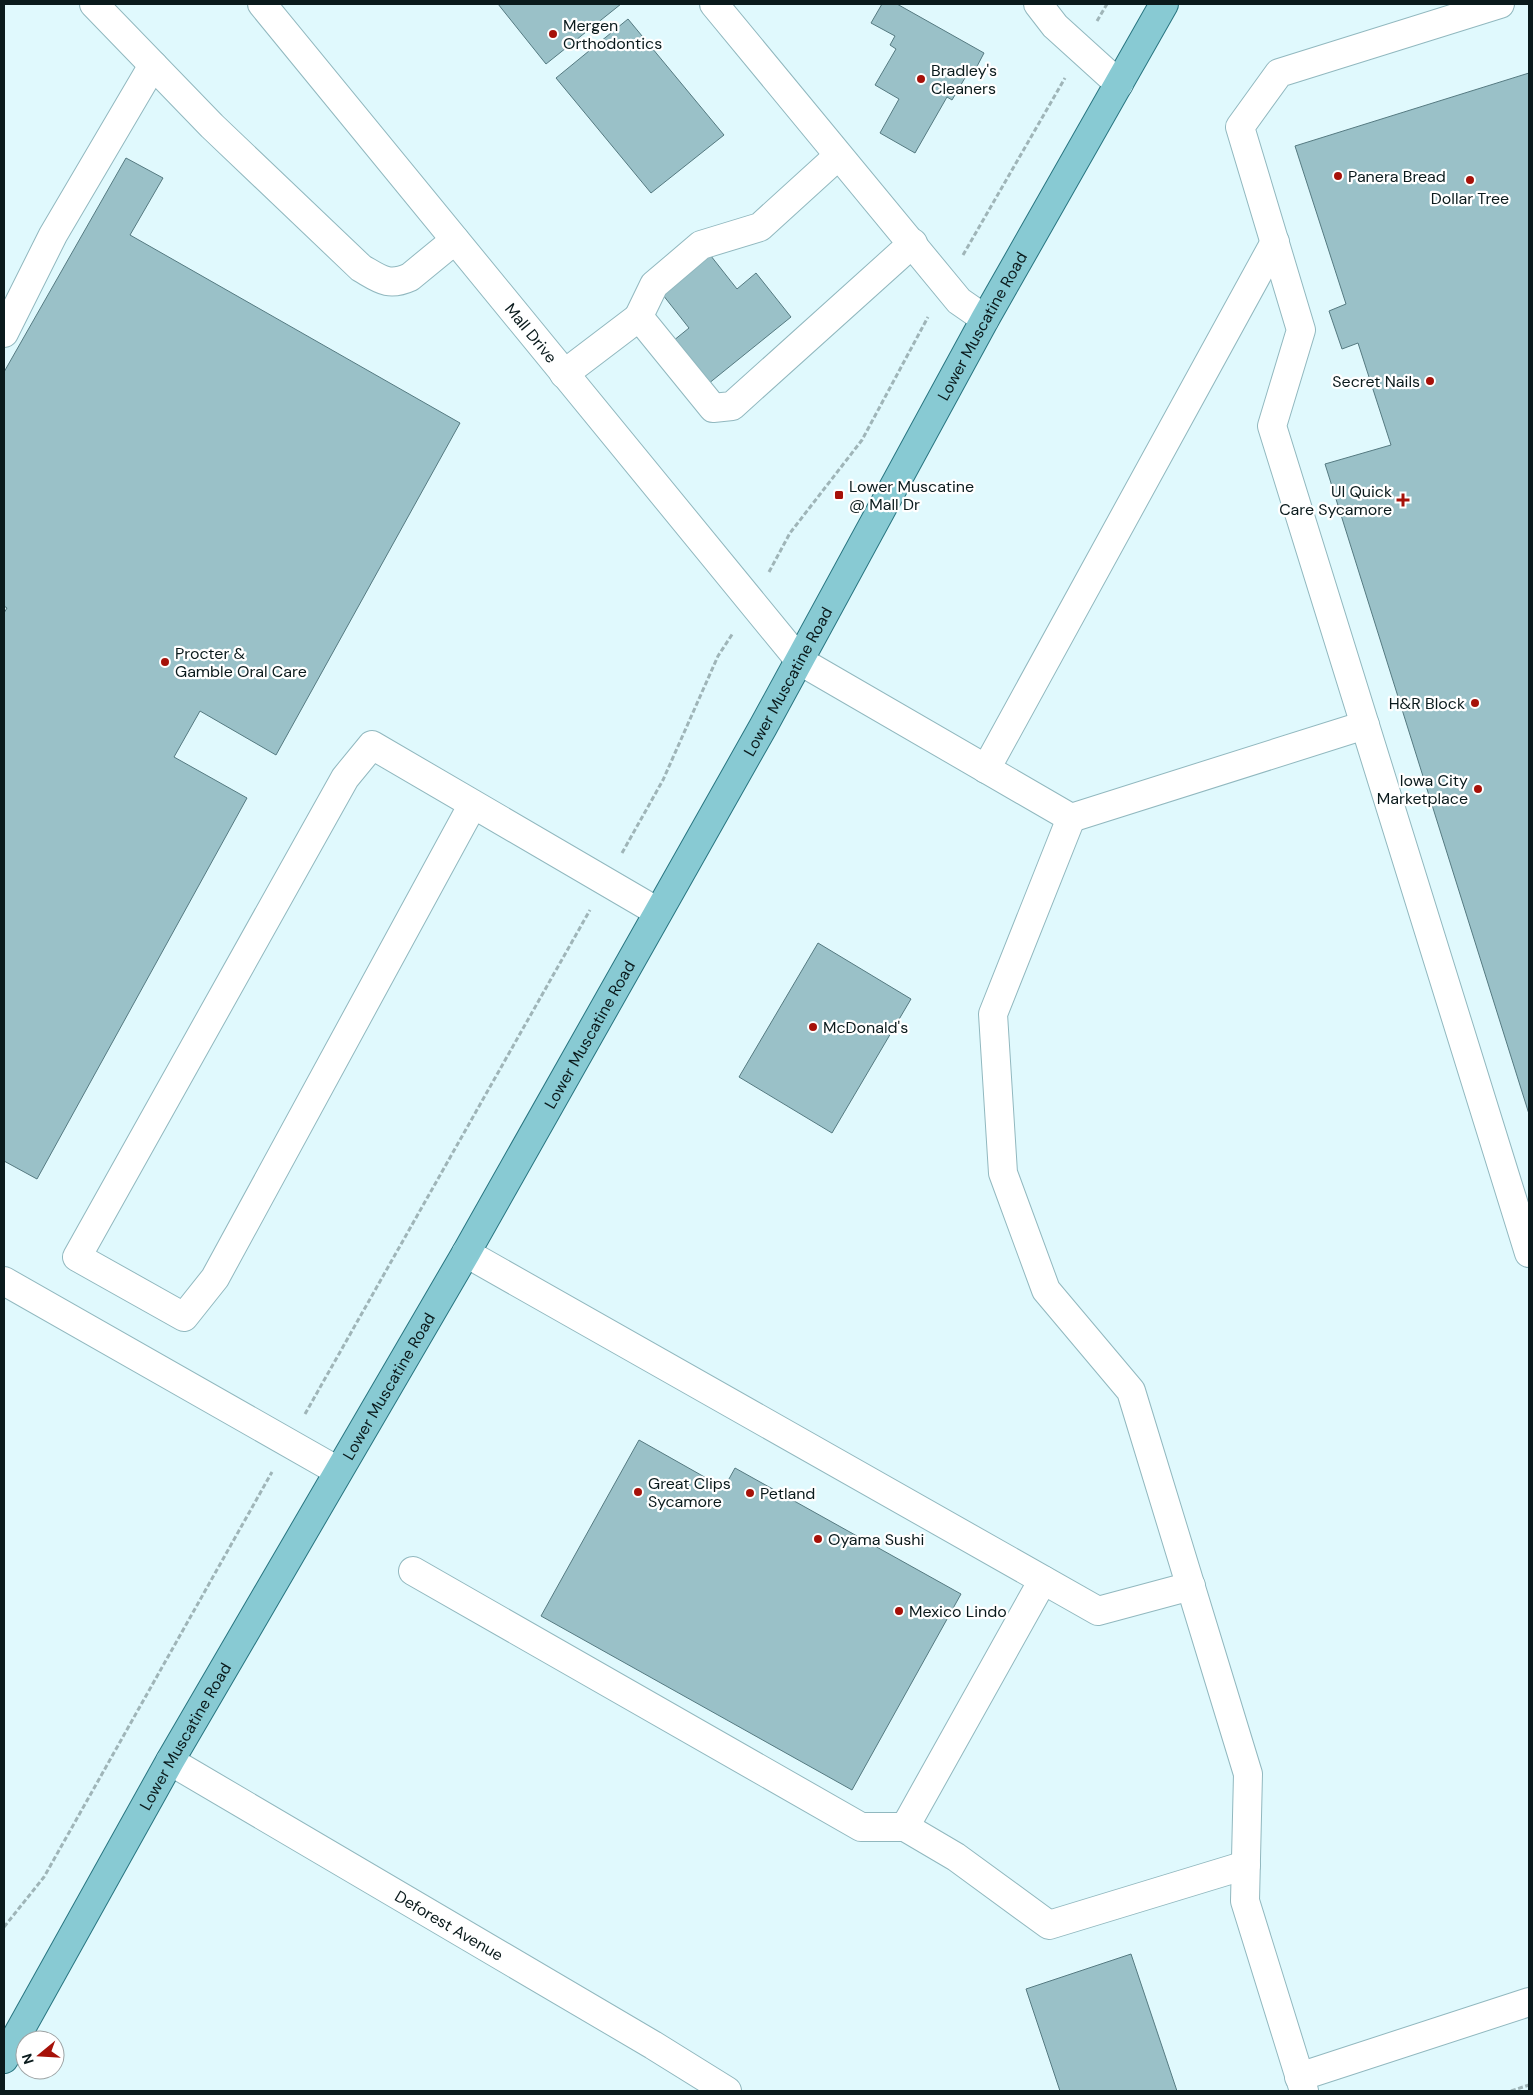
<svg xmlns="http://www.w3.org/2000/svg" width="1533" height="2095" font-family="'DM Sans',sans-serif">
<style>
.building{fill:#9ac1c8;stroke:#557a81}
.lines{fill:none;stroke-linecap:round;stroke-linejoin:round}
.minor-casing{stroke:#91b8bf;stroke-width:30}
.major-casing{stroke:#287580;stroke-width:30}
.path{stroke:#9fb5b8;stroke-width:3;stroke-dasharray:5 2.5;stroke-linecap:butt}
.minor{stroke:#fff;stroke-width:28}
.major{stroke:#88cad3;stroke-width:28}
.poi-dot{fill:#a61109;stroke:#fff;stroke-width:2}
.labels{text-anchor:middle;dominant-baseline:central;stroke-width:4.5;stroke-linejoin:round;paint-order:stroke}
.poi-label{font-size:16px;fill:#0a1a1c;stroke:#fff;text-anchor:start}
.street-label{font-size:16px;fill:#0a1a1c;stroke:#fff}
</style>
<rect width="100%" height="100%" fill="#e0f9fd"/>
<g class="building">
<path d="M498,4h123l-75,60z"/>
<path d="M882,4h15l87,49 -11,21 -4,-3 -17,29 -5,-3 -32,56 -35,-20 19,-34 -24,-14 21,-36 -6,-4 5,-9 -24,-13z"/>
<path d="M628,19l96,116 -73,58 -95,-115z"/>
<path d="M1529,73v1041l-204,-650 66,-19 -33,-102 -16,6 -13,-38 17,-7 -51,-158z"/>
<path d="M126,158l37,20 -33,57 330,188 -184,332 -76,-44 -26,46 73,41 -210,381 -33,-18v-548l3,-5 -3,-2v-234z"/>
<path d="M707,251l30,38 19,-16 35,44 -83,67 -35,-43 16,-13 -30,-38z"/>
<path d="M818,943l93,56 -79,134 -93,-56z"/>
<path d="M639,1440l85,48 11,-20 226,126 -109,196 -311,-174z"/>
<path d="M1131,1954l46,137h-117l-34,-102z"/>
</g>
<g class="lines">
<g class="minor-casing">
<g id="minor">
<path d="M94,4l118,122 149,142c19,11 27,19 49,9l45,-37"/>
<path id="s1" d="M262,4l538,657 271,157 294,-93"/>
<path d="M714,4l245,297 26,18"/>
<path d="M1038,4l17,22 64,58"/>
<path d="M1500,4l-221,69 -39,54 61,203 -29,96 257,827"/>
<path d="M638,318l16,-33 47,-40 59,-18 78,-71"/>
<path d="M4,333l49,-98 100,-170"/>
<path d="M564,374l75,-57 74,91 19,-2 181,-163"/>
<path d="M986,769l289,-527"/>
<path d="M473,804l-258,474 -31,39 -107,-60 268,-479 27,-33 286,167"/>
<path d="M1071,818l-78,196 10,159 43,117 85,101 117,383 -3,127 59,190"/>
<path d="M466,1253l632,358 93,-25"/>
<path d="M4,1281l334,190"/>
<path d="M413,1571l448,256h44"/>
<path d="M1043,1580l-138,247 51,30 93,68 197,-60"/>
<path id="s2" d="M170,1761l483,284 74,46"/>
<path d="M1299,2077l230,-75"/>
</g>
</g>
<g class="major-casing">
<g id="major">
<path id="s3" d="M4,2059l166,-298 296,-508 297,-526 222,-408 179,-315"/>
</g>
</g>
<g class="path">
<path d="M1097,21l10,-17"/>
<path d="M963,255l102,-177"/>
<path d="M769,572l21,-39 72,-93 66,-123"/>
<path d="M622,853l41,-73 55,-124 15,-23"/>
<path d="M305,1414l285,-504"/>
<path d="M4,1927l40,-50 228,-405"/>
<path d="M1511,2091l18,-6"/>
</g>
<use href="#minor" class="minor"/>
<use href="#major" class="major"/>
</g>
<g class="poi-dot">
<circle cx="553" cy="34" r="5"/>
<circle cx="921" cy="79" r="5"/>
<circle cx="1338" cy="176" r="5"/>
<circle cx="1470" cy="180" r="5"/>
<circle cx="1430" cy="381" r="5"/>
<rect x="834" y="490" width="10" height="10" rx="2.5"/>
<path d="M1400.5 492.5h5v5h5v5h-5v5h-5v-5h-5v-5h5z"/>
<circle cx="165" cy="662" r="5"/>
<circle cx="1475" cy="703" r="5"/>
<circle cx="1478" cy="789" r="5"/>
<circle cx="813" cy="1027" r="5"/>
<circle cx="638" cy="1492" r="5"/>
<circle cx="750" cy="1493" r="5"/>
<circle cx="818" cy="1539" r="5"/>
<circle cx="899" cy="1611" r="5"/>
</g>
<g class="labels">
<g class="poi-label">
<text x="563" y="25">Mergen<tspan x="563" dy="18">Orthodontics</tspan></text>
<text x="931" y="70">Bradley's<tspan x="931" dy="18">Cleaners</tspan></text>
<text x="1348" y="176">Panera Bread</text>
<text x="1470" y="198" text-anchor="middle">Dollar Tree</text>
<text x="1420" y="381" text-anchor="end">Secret Nails</text>
<text x="849" y="486">Lower Muscatine<tspan x="849" dy="18">@ Mall Dr</tspan></text>
<text x="1392" y="491" text-anchor="end">UI Quick<tspan x="1392" dy="18">Care Sycamore</tspan></text>
<text x="175" y="653">Procter &amp;<tspan x="175" dy="18">Gamble Oral Care</tspan></text>
<text x="1465" y="703" text-anchor="end">H&amp;R Block</text>
<text x="1468" y="780" text-anchor="end">Iowa City<tspan x="1468" dy="18">Marketplace</tspan></text>
<text x="823" y="1027">McDonald's</text>
<text x="648" y="1483">Great Clips<tspan x="648" dy="18">Sycamore</tspan></text>
<text x="760" y="1493">Petland</text>
<text x="828" y="1539">Oyama Sushi</text>
<text x="909" y="1611">Mexico Lindo</text>
</g>
<g class="street-label">
<text stroke="none"><textPath href="#s3" startOffset="1990">Lower Muscatine Road</textPath></text>
<text stroke="none"><textPath href="#s1" startOffset="425">Mall Drive</textPath></text>
<text stroke="none"><textPath href="#s3" startOffset="1585">Lower Muscatine Road</textPath></text>
<text stroke="none"><textPath href="#s3" startOffset="1180">Lower Muscatine Road</textPath></text>
<text stroke="none"><textPath href="#s3" startOffset="775">Lower Muscatine Road</textPath></text>
<text stroke="none"><textPath href="#s3" startOffset="370">Lower Muscatine Road</textPath></text>
<text stroke="none"><textPath href="#s2" startOffset="324">Deforest Avenue</textPath></text>
</g>
</g>
<rect width="1533" height="2095" fill="none" stroke="#0a1a1c" stroke-width="10"/>
<g transform="translate(40 2055) rotate(252)"><circle r="24" fill="#ffffff" stroke="#9da3a4"/>
<path d="M0-4L9 19L0 12L-9 19Z" fill="#a61109"/>
<text y="-8" font-size="14" font-weight="bold" text-anchor="middle" fill="#0a1a1c">N</text>
</g>
</svg>
